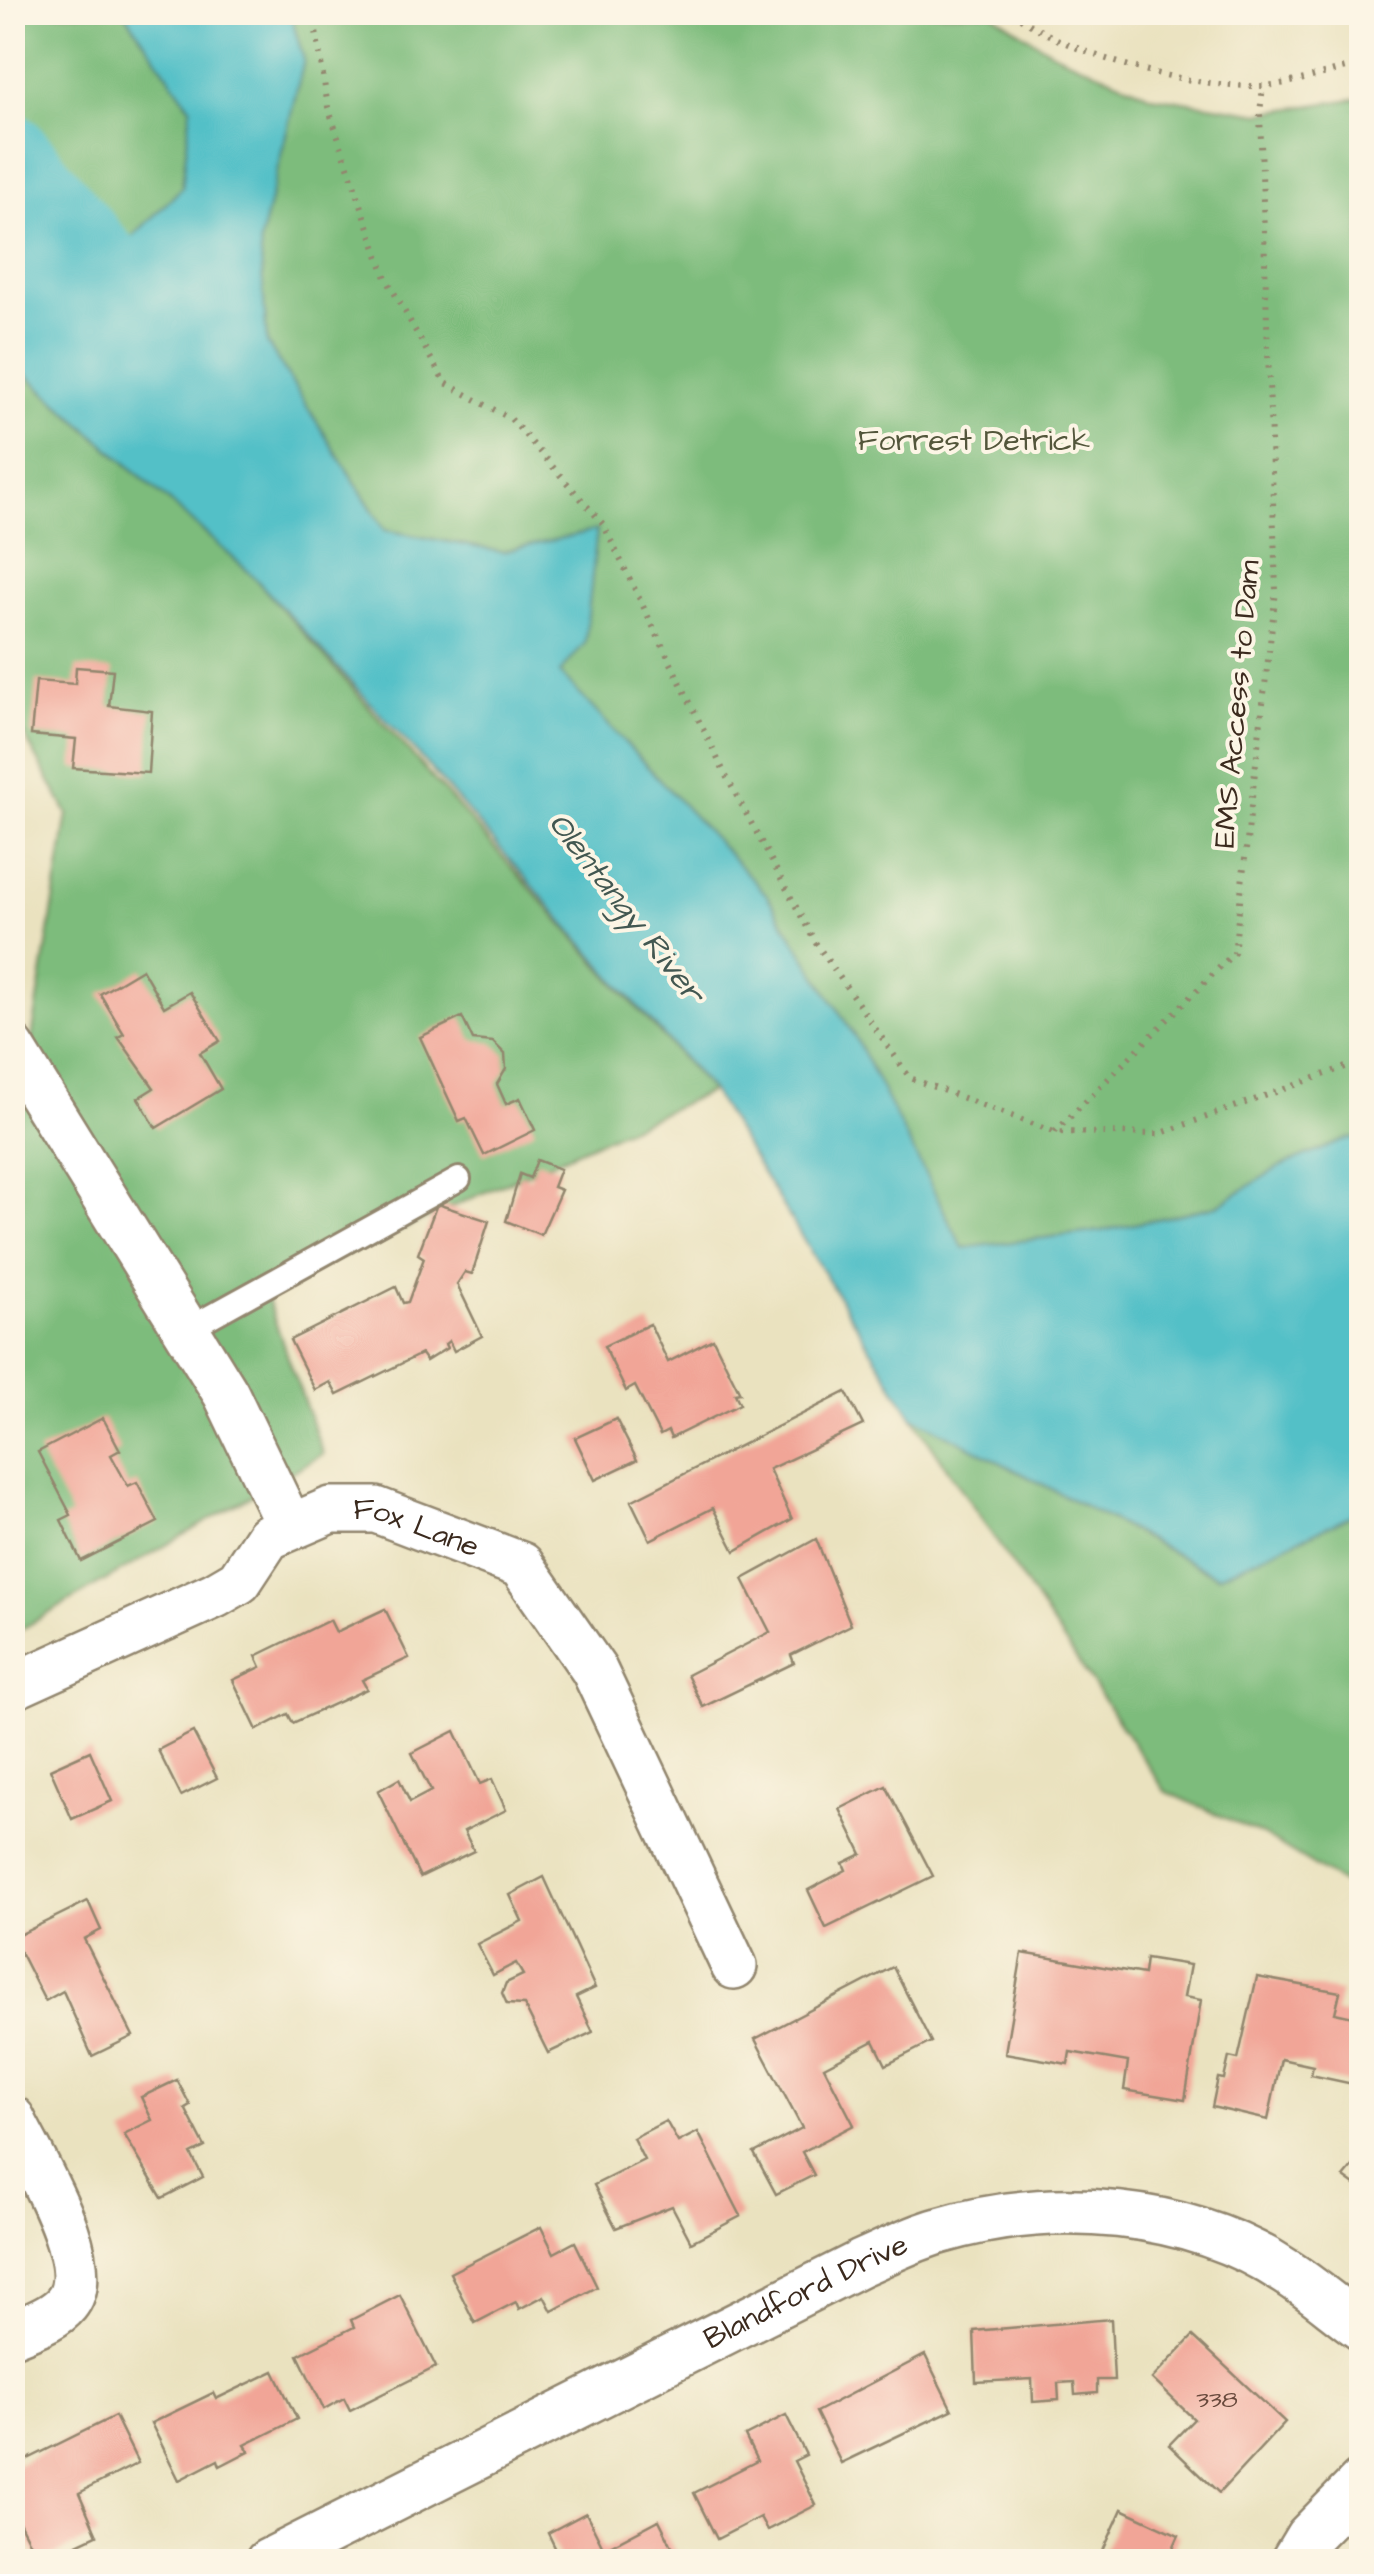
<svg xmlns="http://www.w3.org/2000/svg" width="1374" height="2574" font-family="'Architects Daughter',sans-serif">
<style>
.forest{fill:#7dbc7b;stroke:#5c734c;stroke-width:2.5}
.water{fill:#52c0c7;stroke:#467572;stroke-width:2.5}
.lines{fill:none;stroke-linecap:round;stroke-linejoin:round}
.river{stroke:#52c0c7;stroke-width:72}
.building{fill:#f1a597}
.service-casing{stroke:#92866e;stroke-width:28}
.minor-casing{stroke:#92866e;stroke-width:50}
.path{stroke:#92866e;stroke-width:6;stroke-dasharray:2.5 8;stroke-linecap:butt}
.service{stroke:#fff;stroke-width:22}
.minor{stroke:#fff;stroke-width:45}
.labels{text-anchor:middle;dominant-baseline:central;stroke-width:8;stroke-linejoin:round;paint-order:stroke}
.number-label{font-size:25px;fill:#68493c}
.park-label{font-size:30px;fill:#53563b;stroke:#fcf5e5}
.street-label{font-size:30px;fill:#3b2a1e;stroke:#fcf5e5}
.water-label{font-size:32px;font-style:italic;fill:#425751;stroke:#fcf5e5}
</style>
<rect width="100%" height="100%" fill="#fcf5e5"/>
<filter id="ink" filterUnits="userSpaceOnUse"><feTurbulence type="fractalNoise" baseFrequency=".01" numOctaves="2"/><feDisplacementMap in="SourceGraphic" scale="20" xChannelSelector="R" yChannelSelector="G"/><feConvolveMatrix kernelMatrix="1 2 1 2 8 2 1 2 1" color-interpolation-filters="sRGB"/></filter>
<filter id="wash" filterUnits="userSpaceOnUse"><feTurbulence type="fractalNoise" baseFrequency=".0048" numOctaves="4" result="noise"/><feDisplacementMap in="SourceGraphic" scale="40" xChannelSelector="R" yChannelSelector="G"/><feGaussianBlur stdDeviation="2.25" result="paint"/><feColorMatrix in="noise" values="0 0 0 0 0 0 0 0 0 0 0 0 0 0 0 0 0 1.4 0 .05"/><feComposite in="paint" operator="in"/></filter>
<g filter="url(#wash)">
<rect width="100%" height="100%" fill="#eae2bf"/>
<g class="forest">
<path d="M12,13h113l66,95 -9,80 -56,55 -86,-12 -27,-40z"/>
<path d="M290,13h702l60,39 100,44 108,17 101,-15v1042l-11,-2 -69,28 -64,40 -115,25 -139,17 -108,-211 -89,-143 -206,-221 37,-142 -95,21 -117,-22 -118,-187 -7,-102 44,-181z"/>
<path d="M12,363l237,209 462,519 -447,200 59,163 -310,180v-478l55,-342 -55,-99z"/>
<path d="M912,1416l305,160 144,-65v383l-100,-60 -96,-43z"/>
</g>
<path class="water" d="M125,13h165l14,47 -44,181 7,102 118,187 117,22 95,-22 -12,113 -25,30 206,221 89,143 108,211 139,-17 115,-25 64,-40 69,-28 11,2v371l-143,65 -306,-160 -201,-326 -298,-341 -164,-177 -236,-209v-172l27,40 86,12 56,-55 9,-80z"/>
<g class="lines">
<path class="river" d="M12,149l137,165"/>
</g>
<g id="blocks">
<g class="building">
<path d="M76,667l37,3 -4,36 43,5 -4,62 -75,-5 3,-29 -45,-4 5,-54 39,3z"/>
<path d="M142,969l22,38 26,-15 30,49 -20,12 21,36 -65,39 -18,-30 16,-10 -36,-51 6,-3 -24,-40z"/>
<path d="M462,1017l11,23 20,2 12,12 1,15 -9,15 9,20 14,-6 15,32 -51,25 -18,-37 -7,3 -39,-84z"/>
<path d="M537,1160l23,9 -7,18 8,3 -20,45 -35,-14 14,-47 10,4z"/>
<path d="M437,1204l52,17 -17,53 -7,-2 -8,12 25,52 -28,15 -5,-10 -4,3 2,4 -21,13 -5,-7 -84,41 -7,-13 -15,8 -25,-50 106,-53 7,16 5,-1 16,-44 -6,-4z"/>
<path d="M650,1324l18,38 45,-23 27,54 -5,1 5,10 -69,34 -3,-7 -8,4 -25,-49 -9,5 -22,-45z"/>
<path d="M846,1392l17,33 -94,44 23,50 -57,32 -22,-43 -63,32 -19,-39z"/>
<path d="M103,1418l17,32 -9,5 17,31 9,-4 21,40 -77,39 -20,-41 10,-5 -33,-63z"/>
<path d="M616,1419l21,41 -42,20 -20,-42z"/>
<path d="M816,1539l35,86 -60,30 3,8 -91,44 -16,-32 83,-43 -27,-53z"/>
<path d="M385,1609l24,49 -47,22 5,9 -74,34 -5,-9 -31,16 -24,-50 28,-13 -5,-11 74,-36 6,12z"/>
<path d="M455,1731l25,53 12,-5 14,31 -42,21 10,20 -54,26 -42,-86 21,-12 11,23 21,-11 -19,-38z"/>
<path d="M193,1732l24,46 -36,18 -23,-46z"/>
<path d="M90,1751l22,50 -40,18 -22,-50z"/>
<path d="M886,1786l47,90 -107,52 -18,-38 38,-20 -3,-7 19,-9 -22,-45z"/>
<path d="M544,1877l51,111 -19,9 17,35 -45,21 -24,-48 -17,-1 -5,-11 4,-10 17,-8 -7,-12 -23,12 -16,-31 45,-23 -12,-26z"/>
<path d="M88,1901l13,29 -17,9 49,97 -41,20 -29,-65 -18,10 -32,-63z"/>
<path d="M1022,1953l122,21 2,-16 44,7 -6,32 17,3 -16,100 -61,-10 4,-28 -58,-10 -2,12 -63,-11z"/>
<path d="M893,1967l38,75 -45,23 -12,-24 -50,26 30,58 -52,27 12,23 -38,19 -22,-41 48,-25 -47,-89z"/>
<path d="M1257,1977l83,15 -5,21 27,6v67l-51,-11 2,-9 -32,-7 -13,61 -56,-13 6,-29 6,1 5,-22 9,2z"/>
<path d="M177,2080l13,25 -5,3 20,39 -14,7 12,23 -41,21 -38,-64 28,-14 -11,-23z"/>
<path d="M666,2121l12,21 20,-10 43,84 -50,26 -19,-36 -56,22 -22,-43 50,-25 -11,-22z"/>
<path d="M1362,2155v35l-18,-13z"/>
<path d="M541,2227l13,26 21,-11 22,45 -45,24 -8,-15 -25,13 -3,-7 -41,21 -25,-50z"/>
<path d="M400,2295l36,72 -86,43 -6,-12 -20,11 -26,-54 56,-28 -3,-7z"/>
<path d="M1111,2319l3,61h-17v13l-22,2 -1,-13 -16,1 1,17 -26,2 -1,-23 -56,3 -2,-51z"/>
<path d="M1193,2336l92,86 -66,71 -50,-48 25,-26 -42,-40z"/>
<path d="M925,2355l27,55 -111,53 -25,-51z"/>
<path d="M274,2371l23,48 -52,26 4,6 -29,15 -2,-6 -39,20 -28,-57 62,-30 3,6z"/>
<path d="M786,2415l20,40 -12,6 22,44 -49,25 -7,-13 -43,22 -23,-46 63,-32 -12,-25z"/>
<path d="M115,2416l23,47 -59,30 18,42 -58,27 -27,-54v-41z"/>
<path d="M1122,2509l57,26 -12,27h-69z"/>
<path d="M586,2513l18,36 55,-29 21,42h-118l-14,-29z"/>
</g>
</g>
</g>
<g filter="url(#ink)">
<use href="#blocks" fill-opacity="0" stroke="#92866e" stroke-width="2.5"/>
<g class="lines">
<g class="service-casing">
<path id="service" d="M186,1330l273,-151"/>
</g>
<g class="minor-casing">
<g id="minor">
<path d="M12,1048l214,346 63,131"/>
<path id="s1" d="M12,1687l203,-92 24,-14 29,-44 63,-27h45l145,55 73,105 140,296"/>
<path d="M12,2119c19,40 87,147 54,185 -12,15 -36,22 -54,30"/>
<path id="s2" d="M268,2562l593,-299c26,-11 52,-25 78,-32 113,-34 249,-24 349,42 25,16 49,37 74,55"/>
<path d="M1293,2562l15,-25 54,-55"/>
</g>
</g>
<g class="path">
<path d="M313,12l15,95 58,171 58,104 67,37 92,105 122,250 90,168 95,136 144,54 105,2 203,-73"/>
<path d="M1012,12c58,45 177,76 251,74 32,-2 67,-15 99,-22"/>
<path d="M1055,1132l179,-179 42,-362 -16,-478 3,-27"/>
</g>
<use href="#service" class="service"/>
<use href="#minor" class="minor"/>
</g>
</g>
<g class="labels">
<g class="number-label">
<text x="1217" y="2399">338</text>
</g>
<g class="park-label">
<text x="974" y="441">Forrest Detrick</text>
</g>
<g class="street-label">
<text transform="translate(1237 704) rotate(-85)">EMS Access to Dam</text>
<text stroke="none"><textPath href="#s1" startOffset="460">Fox Lane</textPath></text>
<text stroke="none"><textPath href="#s2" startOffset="602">Blandford Drive</textPath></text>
</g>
<g class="water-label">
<text transform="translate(626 908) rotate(52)">Olentangy River</text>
</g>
</g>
<rect width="1374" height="2574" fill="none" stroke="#fcf5e5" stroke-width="50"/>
</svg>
